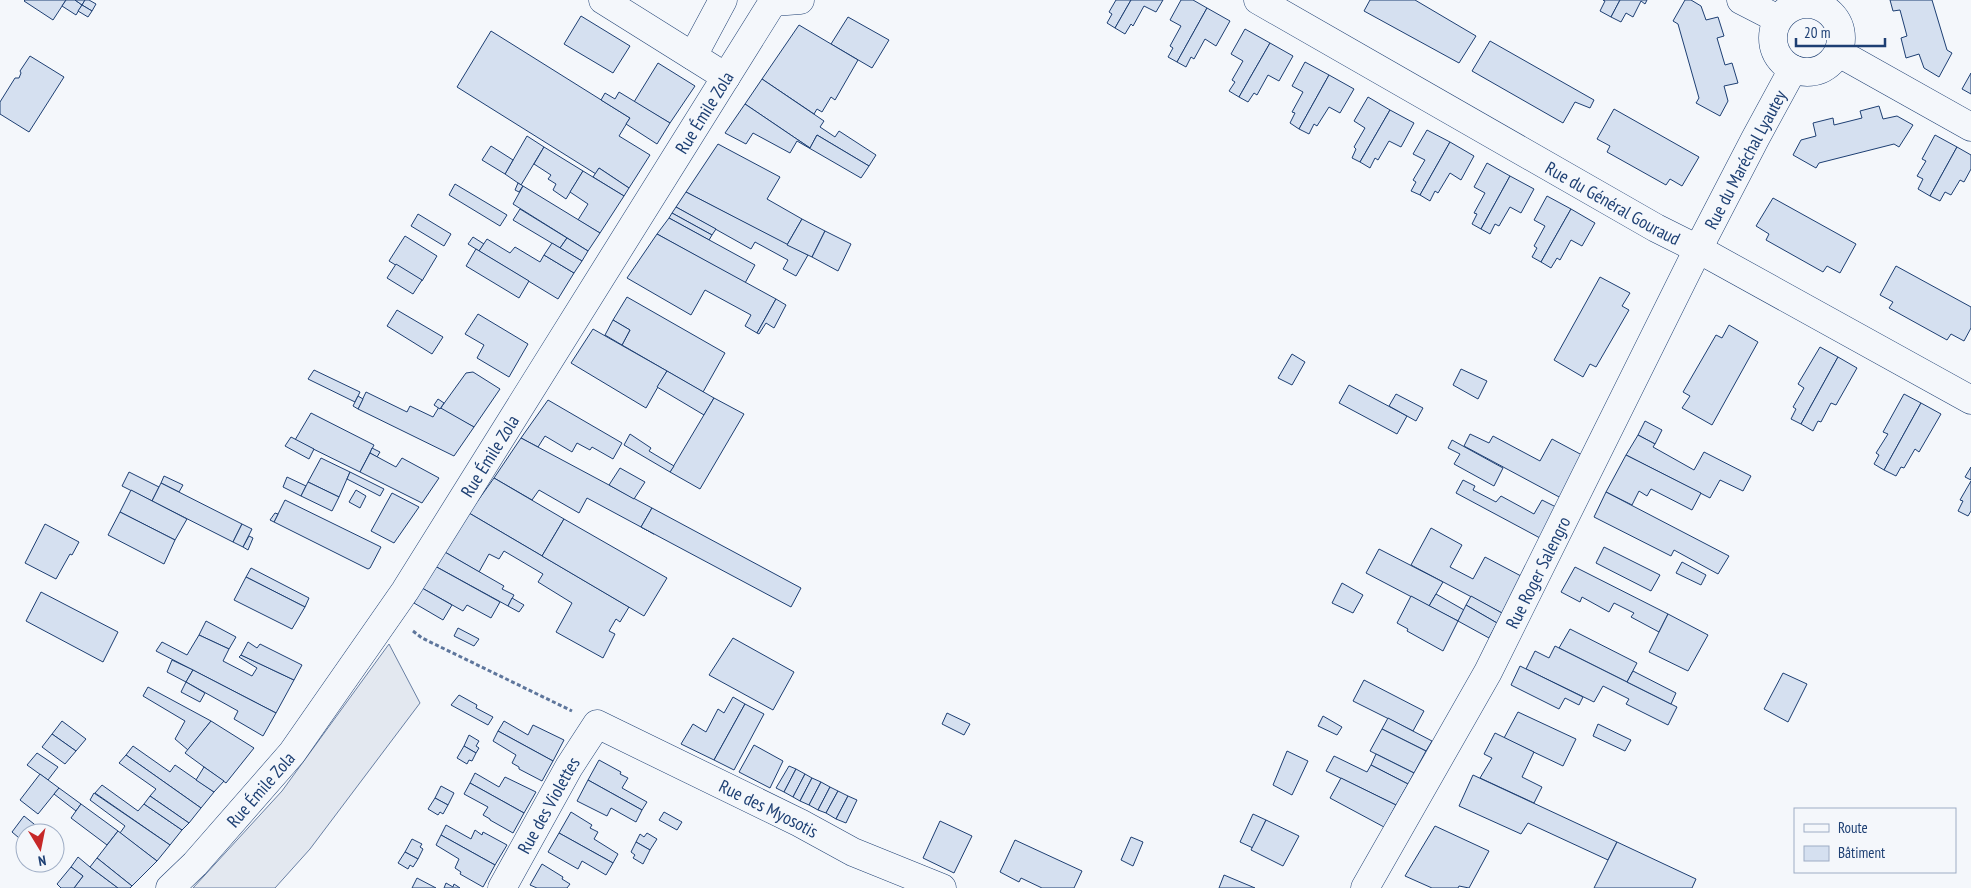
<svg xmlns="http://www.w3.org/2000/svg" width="1971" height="888" font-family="'PT Sans Narrow',sans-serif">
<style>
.parking{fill:#e3e8f0;stroke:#687fa3}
.building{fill:#d5e0f0;stroke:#1d3f73}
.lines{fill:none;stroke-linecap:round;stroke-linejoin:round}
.minor-casing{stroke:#1d3f73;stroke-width:29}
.path{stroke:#5e769c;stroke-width:3;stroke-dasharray:4 2.5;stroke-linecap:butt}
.minor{stroke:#f4f7fb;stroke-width:28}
.labels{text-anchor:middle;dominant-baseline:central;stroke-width:4;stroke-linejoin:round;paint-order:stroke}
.street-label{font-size:18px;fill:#1d3f73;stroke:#f4f7fb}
</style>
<rect width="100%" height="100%" fill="#f4f7fb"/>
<path class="parking" d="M389,644l31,59 -110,146 -35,39h-82l89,-97z"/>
<g class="building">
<path d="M25,0h41l-13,20 -29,-19z"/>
<path d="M66,0h9l7,5 -6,10 -14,-9z"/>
<path d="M75,0h10l-3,5z"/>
<path d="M85,0h4l7,4 -4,7 -10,-6z"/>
<path d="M1116,0h15l-16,28 -8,-5 5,-9 -3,-2z"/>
<path d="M1131,0h32l-7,12 -12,-6 -11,20 -2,-2 -6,10 -10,-6z"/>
<path d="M1181,0h12l14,8 -30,54 -9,-5 5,-9 -3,-2 11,-20 -11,-6z"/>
<path d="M1370,0h45l61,36 -17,27 -95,-52z"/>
<path d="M1603,0h17l-9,17 -11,-6 5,-10z"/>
<path d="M1620,0h27l-2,4 -4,-3 -8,16 -7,-4 -5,9 -10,-5z"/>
<path d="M1685,0h6l10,6 5,14 12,-3 6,19 -7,2 8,27 7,-2 6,20 -14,3 4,15 -8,15 -24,-13 3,-5 -21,-74 -5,-3z"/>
<path d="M1890,0h42l15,50 5,3 -13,24 -15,-9 -5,-14 -13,4 -5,-20 6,-2 -7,-26 -7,1z"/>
<path d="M82,5l10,6 -4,6 -10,-6z"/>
<path d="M1207,8l23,13 -14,25 -11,-7 -11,20 -3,-2 -5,10 -9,-5z"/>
<path d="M581,16l49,30 -17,27 -49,-29z"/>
<path d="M848,17l41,23 -17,28 -41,-24z"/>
<path d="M799,25l59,35 -23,40 -4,-3 -9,15 -5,-3 -3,5 -52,-35z"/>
<path d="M1245,29l25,14 -31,54 -10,-6 6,-9 -3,-2 11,-19 -12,-7z"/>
<path d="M491,31l139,87 -11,18 31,19 -21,33 -30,-20 -3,6 -139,-87z"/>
<path d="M1490,41l104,59 -4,8 -15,-6 -12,21 -91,-52z"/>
<path d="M1270,43l23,13 -14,25 -11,-6 -11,20 -3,-2 -6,9 -9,-5z"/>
<path d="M30,56l34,21 -35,55 -29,-18v-12l15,-24h4l2,-5 -1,-2z"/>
<path d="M1305,62l24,13 -30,54 -9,-6 5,-10 -3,-1 11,-20 -11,-6z"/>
<path d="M658,63l37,23 -25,37 -36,-21z"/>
<path d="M1971,73v21l-9,-5z"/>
<path d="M1329,75l25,14 -14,24 -11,-6 -12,19 -3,-2 -5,10 -10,-5z"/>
<path d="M762,79l62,42 -4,6 15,10 4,-6 37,24 -7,11 -52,-31 -7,13 -65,-44z"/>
<path d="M619,92l51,31 -13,21 -31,-20 4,-6 -29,-18 4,-7 10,6z"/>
<path d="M1368,97l22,13 -30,52 -8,-4 4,-9 -2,-2 11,-19 -11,-7z"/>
<path d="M745,104l65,44 7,-13 52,31 -8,12 -64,-37 -7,12 -37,-20 -7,11 -21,-11z"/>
<path d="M1879,106l4,13 14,-3 16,9 -14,22 -5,-3 -75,19 -3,5 -23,-13 8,-15 15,-4 -3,-13 20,-5 1,7 28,-7 -2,-7z"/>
<path d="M1614,109l85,48 -17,29 -12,-7 -4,6 -59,-33 3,-6 -13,-7z"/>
<path d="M1390,110l24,13 -13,24 -12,-6 -11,19 -3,-2 -5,10 -10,-6z"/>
<path d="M1427,130l23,12 -30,53 -9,-4 5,-9 -3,-2 12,-20 -12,-6z"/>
<path d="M1935,135l22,12 -27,49 -12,-7 5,-10 -6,-3 9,-15 -4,-2z"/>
<path d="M527,136l17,11 -23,38 -16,-11z"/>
<path d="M1450,142l24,14 -13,24 -11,-7 -12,20 -3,-2 -5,10 -10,-6z"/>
<path d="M718,144l62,33 -13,22 35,20 -15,26 -101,-53z"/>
<path d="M491,146l22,14 -8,14 -23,-14z"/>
<path d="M544,147l39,24 -17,28 -13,-9 3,-6 -8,-5 3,-4 -17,-11z"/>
<path d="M1957,147l14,8v14l-7,13 -4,-2 -9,15 -6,-3 -5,9 -10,-5z"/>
<path d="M1487,163l23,13 -29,53 -9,-5 5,-10 -3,-1 11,-20 -11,-6z"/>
<path d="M599,168l30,20 -5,8 -31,-19z"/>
<path d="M583,171l41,25 -24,37 -22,-13 10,-16 -18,-12z"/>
<path d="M1510,176l24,13 -13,24 -11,-6 -11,19 -4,-2 -5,10 -9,-5z"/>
<path d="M518,183l5,3 -4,6 -4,-2z"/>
<path d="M455,184l52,31 -7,11 -51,-31z"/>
<path d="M523,186l77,47 -12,18 -75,-47z"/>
<path d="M686,192l122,63 -12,21 -13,-7 5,-9 -33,-18 -4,7 -75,-42z"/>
<path d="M1547,196l24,13 -30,53 -9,-5 5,-9 -3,-2 11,-20 -11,-6z"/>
<path d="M1773,198l83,46 -16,29 -13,-7 -4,6 -57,-32 3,-6 -13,-8z"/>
<path d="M676,207l40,22 -4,6 -40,-22z"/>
<path d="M520,209l47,29 -7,10 -47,-28z"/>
<path d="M1571,209l24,14 -13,23 -11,-6 -11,20 -3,-2 -6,10 -10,-6z"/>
<path d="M672,213l40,22 -3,5 -40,-22z"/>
<path d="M418,214l33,20 -7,12 -33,-20z"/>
<path d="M669,218l86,47 -10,18 -88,-49z"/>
<path d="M802,219l23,12 -13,26 -25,-12z"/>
<path d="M825,231l26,13 -13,27 -26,-14z"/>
<path d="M657,234l119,65 -19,34 -12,-7 6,-11 -46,-25 -14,25 -64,-37z"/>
<path d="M405,236l32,20 -15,25 -33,-20z"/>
<path d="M473,237l11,7 -5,7 -11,-7z"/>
<path d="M567,238l21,13 -6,10 -22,-13z"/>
<path d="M487,239l23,14 5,-6 25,15 4,-7 30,18 -16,26 -79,-48z"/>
<path d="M552,243l30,18 -8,12 -30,-18z"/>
<path d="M476,249l53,32 -10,17 -53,-32z"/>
<path d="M396,264l26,16 -9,14 -26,-16z"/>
<path d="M1896,266l75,41v21l-7,13 -13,-7 -4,6 -58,-32 4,-6 -13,-7z"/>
<path d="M1600,277l30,16 -8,13 7,4 -33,57 -6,-3 -7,13 -29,-17z"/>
<path d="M627,297l98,56 -22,39 -81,-47 8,-15 -17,-10z"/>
<path d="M776,299l10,6 -12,23 -8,-5 -7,11 -2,-1z"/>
<path d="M397,310l46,27 -11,17 -45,-28z"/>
<path d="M478,314l50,30 -19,33 -32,-19 7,-13 -19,-11z"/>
<path d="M613,320l17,10 -8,15 -17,-10z"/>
<path d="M1729,325l29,17 -46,83 -30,-17 8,-12 -7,-4 33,-57 6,3z"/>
<path d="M593,329l74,42 -21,37 -75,-45z"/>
<path d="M1820,347l18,10 -37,67 -10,-5 5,-10 -3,-2 11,-19 -6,-4z"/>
<path d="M1292,354l13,8 -13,23 -14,-7z"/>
<path d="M1838,357l19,11 -21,37 -5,-2 -10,19 -3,-1 -5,10 -12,-7z"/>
<path d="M1461,369l26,12 -9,18 -25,-14z"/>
<path d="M314,370l46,22 -5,10 -47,-23z"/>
<path d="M667,371l47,27 -10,17 -47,-28z"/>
<path d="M473,372l27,17 -26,38 -34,-18 26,-36z"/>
<path d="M1349,385l58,31 -10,18 -58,-31z"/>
<path d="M366,392l41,20 3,-6 23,11 6,-10 35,20 -20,29 -96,-47z"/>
<path d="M1396,394l27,14 -7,13 -27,-15z"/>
<path d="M1904,394l17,9 -37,67 -10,-6 5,-9 -3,-2 12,-19 -5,-2z"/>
<path d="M358,396l5,3 -5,10 -5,-3z"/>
<path d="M714,398l30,16 -44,75 -30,-17z"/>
<path d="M438,399l6,4 -4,6 -6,-4z"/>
<path d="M548,400l74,43 -9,16 -21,-12 -2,3 -13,-7 -5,9 -27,-16 -7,11 -17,-9z"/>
<path d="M1921,403l20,11 -22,38 -4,-3 -11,19 -3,-1 -5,9 -12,-6z"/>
<path d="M311,413l63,32 -14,27 -65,-32z"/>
<path d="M1645,421l17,9 -7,14 -17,-9z"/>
<path d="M630,434l21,14 -2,3 25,15 -4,6 -46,-27z"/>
<path d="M1470,434l19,9 4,-7 47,25 12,-22 30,16 -21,43 -97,-52z"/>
<path d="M1638,435l17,9 -2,3 41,23 10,-18 47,24 -8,15 -23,-11 -10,18 -84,-43z"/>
<path d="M291,437l23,12 -5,10 -24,-13z"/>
<path d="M521,438l131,70 -11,19 13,7 -67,-36 -8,15 -40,-23 -7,10 -38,-22z"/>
<path d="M1452,440l51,28 -9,18 -40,-22 6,-10 -12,-6z"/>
<path d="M372,448l8,4 -3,5 -7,-4z"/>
<path d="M370,453l26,14 6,-9 37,20 -17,25 -62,-31z"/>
<path d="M1626,455l75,38 -9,17 -41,-21 -4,7 -8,-5 -7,14 -26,-13z"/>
<path d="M321,458l29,14 -11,25 -31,-15z"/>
<path d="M1971,467v13l-6,-3z"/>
<path d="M620,468l25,14 -11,17 -25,-14z"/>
<path d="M129,472l30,15 -7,14 -30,-15z"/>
<path d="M350,472l34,17 -4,7 -33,-17z"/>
<path d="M164,476l19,9 -4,7 -18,-9z"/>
<path d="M287,477l19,9 -5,10 -18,-9z"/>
<path d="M494,478l70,41 -22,37 -73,-43z"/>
<path d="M1463,480l12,6 -2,4 23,12 5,-6 33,18 8,-14 14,7 -16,31 -84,-45z"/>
<path d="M1971,481v30l-3,5 -10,-5 5,-10 -3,-1z"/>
<path d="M308,482l31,15 -7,14 -31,-15z"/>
<path d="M161,483l81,41 -9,18 -81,-41z"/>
<path d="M131,490l56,29 -12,21 -55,-28z"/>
<path d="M356,490l10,6 -6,12 -11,-6z"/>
<path d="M1606,492l123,64 -11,18 -44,-24 -3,6 -77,-39z"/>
<path d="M392,493l27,14 -25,36 -23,-12z"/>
<path d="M285,500l96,47 -11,21 -2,1 -94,-47z"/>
<path d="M652,508l149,80 -10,19 -150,-80z"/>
<path d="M120,512l55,28 -11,24 -56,-29z"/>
<path d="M275,513l3,1 -4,8 -4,-2z"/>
<path d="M469,513l160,94 -9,15 -4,-3 -7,12 6,3 -12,24 -47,-26 16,-29 -34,-21 5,-8 -39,-23 -5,8 -10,-5 -10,18 -36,-21z"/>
<path d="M564,519l103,59 -23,38 -102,-60z"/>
<path d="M45,524l34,18 -7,13 -2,-1 -14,25 -31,-16z"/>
<path d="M242,524l10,5 -9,18 -10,-5z"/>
<path d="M1431,528l31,17 -12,22 23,12 12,-22 36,19 -19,37 -91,-48z"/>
<path d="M249,536l4,2 -5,12 -5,-3z"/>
<path d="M1604,547l56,28 -9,16 -55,-28z"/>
<path d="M1379,549l64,33 -14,24 -63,-33z"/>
<path d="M443,551l61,35 -2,3 12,6 -6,11 -75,-41z"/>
<path d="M1682,562l24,13 -5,10 -25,-12z"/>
<path d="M433,565l67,37 -9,16 -24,-13 -4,6 -41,-23z"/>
<path d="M1575,567l93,47 -9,18 -28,-15 3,-4 -20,-10 -5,9 -27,-15 -2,5 -19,-10z"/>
<path d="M251,568l58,30 -4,9 -59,-30z"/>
<path d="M246,577l59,30 -13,22 -58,-29z"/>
<path d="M1342,583l21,12 -10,18 -21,-10z"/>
<path d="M422,588l30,17 -9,15 -29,-17z"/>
<path d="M41,592l77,40 -15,30 -77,-41z"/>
<path d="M1436,594l28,16 -6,11 -29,-15z"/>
<path d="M1411,596l47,25 -15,30 -36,-20 1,-2 -11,-6z"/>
<path d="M1471,596l31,17 -5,10 -31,-18z"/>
<path d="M512,598l12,7 -5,7 -11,-6z"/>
<path d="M1466,605l31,18 -8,15 -31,-17z"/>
<path d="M1668,614l40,21 -20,36 -39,-19z"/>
<path d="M206,621l30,16 -7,12 -30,-14z"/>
<path d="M458,628l21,11 -5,7 -20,-10z"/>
<path d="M1570,629l67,34 -10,19 -68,-34z"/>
<path d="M199,635l30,14 -6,12 29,15 5,-8 -18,-11 2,-2 53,25 -18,33 -120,-62 6,-9 25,13z"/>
<path d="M733,638l61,34 -21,38 -64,-35z"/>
<path d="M248,642l9,6 3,-4 42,21 -8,15 -53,-25z"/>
<path d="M1555,646l122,61 -9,18 -42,-21 3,-5 -26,-13 -9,16 -68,-33 9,-18 14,7z"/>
<path d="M172,660l21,10 -7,12 -19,-10z"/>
<path d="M1520,666l63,31 -4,8 -14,-7 -6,11 -48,-24z"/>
<path d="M193,670l83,43 -13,23 -29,-17 4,-8 -52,-29z"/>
<path d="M1633,671l43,22 -5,11 -44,-22z"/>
<path d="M1783,673l24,11 -19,38 -24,-13z"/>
<path d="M1364,680l60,31 -11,20 -60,-30z"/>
<path d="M186,682l19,11 -5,9 -19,-10z"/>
<path d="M148,687l63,34 -23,29 -13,-11 10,-18 -42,-25z"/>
<path d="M459,695l18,10 -1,3 17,9 -5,8 -37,-20z"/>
<path d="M733,697l12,7 -31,56 -33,-16 12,-20 13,8 12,-23 6,4z"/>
<path d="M745,704l19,10 -30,56 -20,-10z"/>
<path d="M1518,712l58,27 -13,27 -59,-28z"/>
<path d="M947,713l23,11 -6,11 -22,-11z"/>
<path d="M1323,716l19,11 -5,8 -19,-9z"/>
<path d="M1388,718l44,23 -6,10 -44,-22z"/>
<path d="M62,721l24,18 -10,12 -24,-17z"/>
<path d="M211,721l43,27 -28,35 -41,-30z"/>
<path d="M504,721l24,14 5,-10 31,15 -11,21 -55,-30z"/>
<path d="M1598,724l33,16 -6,11 -32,-15z"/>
<path d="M1382,729l44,22 -12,22 -44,-22z"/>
<path d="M498,731l55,30 -11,20 -23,-12v-2l-7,-4 4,-8 -23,-14z"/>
<path d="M1495,733l39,19 -12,25 20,10 -8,16 -54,-25 12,-20 -8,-4z"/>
<path d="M52,734l24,17 -11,13 -23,-17z"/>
<path d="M469,735l10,6 -3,5 3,2 -3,5 -12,-7z"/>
<path d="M754,745l29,16 -13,27 -31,-16z"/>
<path d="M133,746l37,26 5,-7 39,27 -13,16 -75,-53z"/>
<path d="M464,746l12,7 -4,8 -3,-1 -2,4 -10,-6z"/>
<path d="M1287,751l21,10 -16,34 -19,-10z"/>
<path d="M37,753l21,14 -10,13 -21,-15z"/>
<path d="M1376,754l38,19 -6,11 -37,-19z"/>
<path d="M126,755l75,53 -12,15 -39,-27 6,-7 -37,-26z"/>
<path d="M1334,756l33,16 4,-7 37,19 -12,21 -70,-34z"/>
<path d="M599,760l22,12 -1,2 8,4 -6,10 25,14 -5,8 -54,-30z"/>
<path d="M789,766l7,3 -12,23 -8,-4z"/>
<path d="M204,767l20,14 -10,11 -18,-12z"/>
<path d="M796,769l9,5 -12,23 -9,-5z"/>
<path d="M475,773l24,14 6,-10 31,15 -12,21 -54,-30z"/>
<path d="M40,774l19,14 -21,26 -18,-14z"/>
<path d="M805,774l7,4 -12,23 -7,-4z"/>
<path d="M1473,775l144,67 -9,18 -80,-37 -7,11 -62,-28z"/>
<path d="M812,778l9,4 -12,23 -9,-4z"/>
<path d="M1341,778l55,27 -12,22 -54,-29z"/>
<path d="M588,780l54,30 -6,12 -25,-14 -4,8 -30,-15z"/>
<path d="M821,782l9,5 -12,23 -9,-5z"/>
<path d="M470,783l54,30 -11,20 -23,-13v-1l-7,-4 5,-8 -24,-13z"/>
<path d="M102,785l36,26 6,-7 38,26 -12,15 -75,-52z"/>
<path d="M441,786l13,7 -6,12 -13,-7z"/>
<path d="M830,787l8,4 -12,22 -8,-3z"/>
<path d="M59,788l22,16 -5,7 -22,-17z"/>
<path d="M838,791l10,5 -12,23 -10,-6z"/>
<path d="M94,793l76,52 -13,16 -37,-28 5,-7 -35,-26z"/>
<path d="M150,796l39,27 -7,7 -38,-26z"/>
<path d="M848,796l9,4 -11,23 -10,-4z"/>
<path d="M435,798l13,7 -5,9 -3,-2 -2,3 -10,-6z"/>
<path d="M81,804l37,27 -11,14 -36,-27z"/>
<path d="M571,812l21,13 -2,3 8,4 -4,7 24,15 -5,9 -54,-30z"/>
<path d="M664,812l18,10 -5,8 -18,-10z"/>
<path d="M1253,814l13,6 -13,28 -13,-6z"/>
<path d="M24,816l15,12 -4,5h-10v10l-13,-11z"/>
<path d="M1266,820l33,16 -16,30 -32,-16z"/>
<path d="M940,821l32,15 -18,37 -31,-15z"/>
<path d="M446,825l25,14 4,-9 7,5 1,-3 24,13 -12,20 -54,-30z"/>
<path d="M1435,826l54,25 -20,37 -10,-2 -1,2h-26l-27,-12z"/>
<path d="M39,828l7,5h-11z"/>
<path d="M118,831l39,30 -25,25 -35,-28z"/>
<path d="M559,833l54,30 -7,12 -24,-14 -4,8 -30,-17z"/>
<path d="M647,833l10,6 -7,11 -14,-8 4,-8 4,3z"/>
<path d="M441,835l54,30 -12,22 -23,-13 1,-2 -6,-4 4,-9 -23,-14z"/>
<path d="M1131,837l12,5 -10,24 -12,-6z"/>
<path d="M412,839l10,5 -2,3 3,2 -5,10 -13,-7z"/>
<path d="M1015,840l67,31 -8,17h-32l-21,-10 -2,4 -19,-10z"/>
<path d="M636,842l14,8 -7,14 -10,-6 2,-3 -4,-3z"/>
<path d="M1617,842l79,37 -4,9h-98z"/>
<path d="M405,852l13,7 -5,8 -3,-2 -2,4 -10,-6z"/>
<path d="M78,857l12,10 28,21h-44l9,-12 -12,-9z"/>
<path d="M97,858l35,28 -2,2h-12l-28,-21z"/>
<path d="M542,864l21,13 -1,2 8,5 -3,4h-30l-7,-3z"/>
<path d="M71,867l12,9 -9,12h-13l-4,-4z"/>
<path d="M1224,875l31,13h-36z"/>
<path d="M417,878l19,10h-24z"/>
<path d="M446,883l7,4 1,-3 6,4h-16z"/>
</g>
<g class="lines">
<g class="minor-casing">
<g id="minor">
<path d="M603,0l123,77"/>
<path id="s1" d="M1258,0l398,228 42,21 273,151"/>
<path d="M1741,0l37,19"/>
<path d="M773,2l27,-2"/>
<circle cx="1807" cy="38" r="34"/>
<path d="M1839,53l132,74"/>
<path d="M693,56l30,-56"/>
<path id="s2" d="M170,888l25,-24 97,-111 113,-162 369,-591"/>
<path id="s3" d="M502,888l67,-121 28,-43 203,99 53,29 89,36"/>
<path id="s4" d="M1365,888l123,-216 210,-423 57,-110 38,-70"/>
</g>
</g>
<path class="path" d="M413,631l9,7 150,73"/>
<use href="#minor" class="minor"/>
</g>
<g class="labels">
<g class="street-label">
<text stroke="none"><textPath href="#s2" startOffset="944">Rue Émile Zola</textPath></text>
<text stroke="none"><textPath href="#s4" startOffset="822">Rue du Maréchal Lyautey</textPath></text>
<text stroke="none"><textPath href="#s1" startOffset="409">Rue du Général Gouraud</textPath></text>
<text stroke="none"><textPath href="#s2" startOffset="539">Rue Émile Zola</textPath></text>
<text stroke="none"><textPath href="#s4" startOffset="360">Rue Roger Salengro</textPath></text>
<text stroke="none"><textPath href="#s2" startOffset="134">Rue Émile Zola</textPath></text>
<text stroke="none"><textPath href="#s3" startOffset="95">Rue des Violettes</textPath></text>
<text stroke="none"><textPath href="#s3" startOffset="381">Rue des Myosotis</textPath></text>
</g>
</g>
<rect x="1794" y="808" width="162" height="65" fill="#f4f7fb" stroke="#9eadc5"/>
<rect x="1804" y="824" width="25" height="8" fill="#f4f7fb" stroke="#9eadc5"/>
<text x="1838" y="833" font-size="15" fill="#1d3f73">Route</text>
<rect x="1804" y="846" width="25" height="15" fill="#d5e0f0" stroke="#9eadc5"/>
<text x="1838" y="858" font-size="15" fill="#1d3f73">Bâtiment</text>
<g transform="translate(40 848) rotate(170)"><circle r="24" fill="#f4f7fb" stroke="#9eadc5"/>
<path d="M0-4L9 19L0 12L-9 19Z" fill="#c62828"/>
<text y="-8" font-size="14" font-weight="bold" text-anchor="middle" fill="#1d3f73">N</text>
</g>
<path d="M1796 38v8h89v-8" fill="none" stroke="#1d3f73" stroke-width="2.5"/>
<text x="1804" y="38" font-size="15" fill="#1d3f73" stroke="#f4f7fb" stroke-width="4" paint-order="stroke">20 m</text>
</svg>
